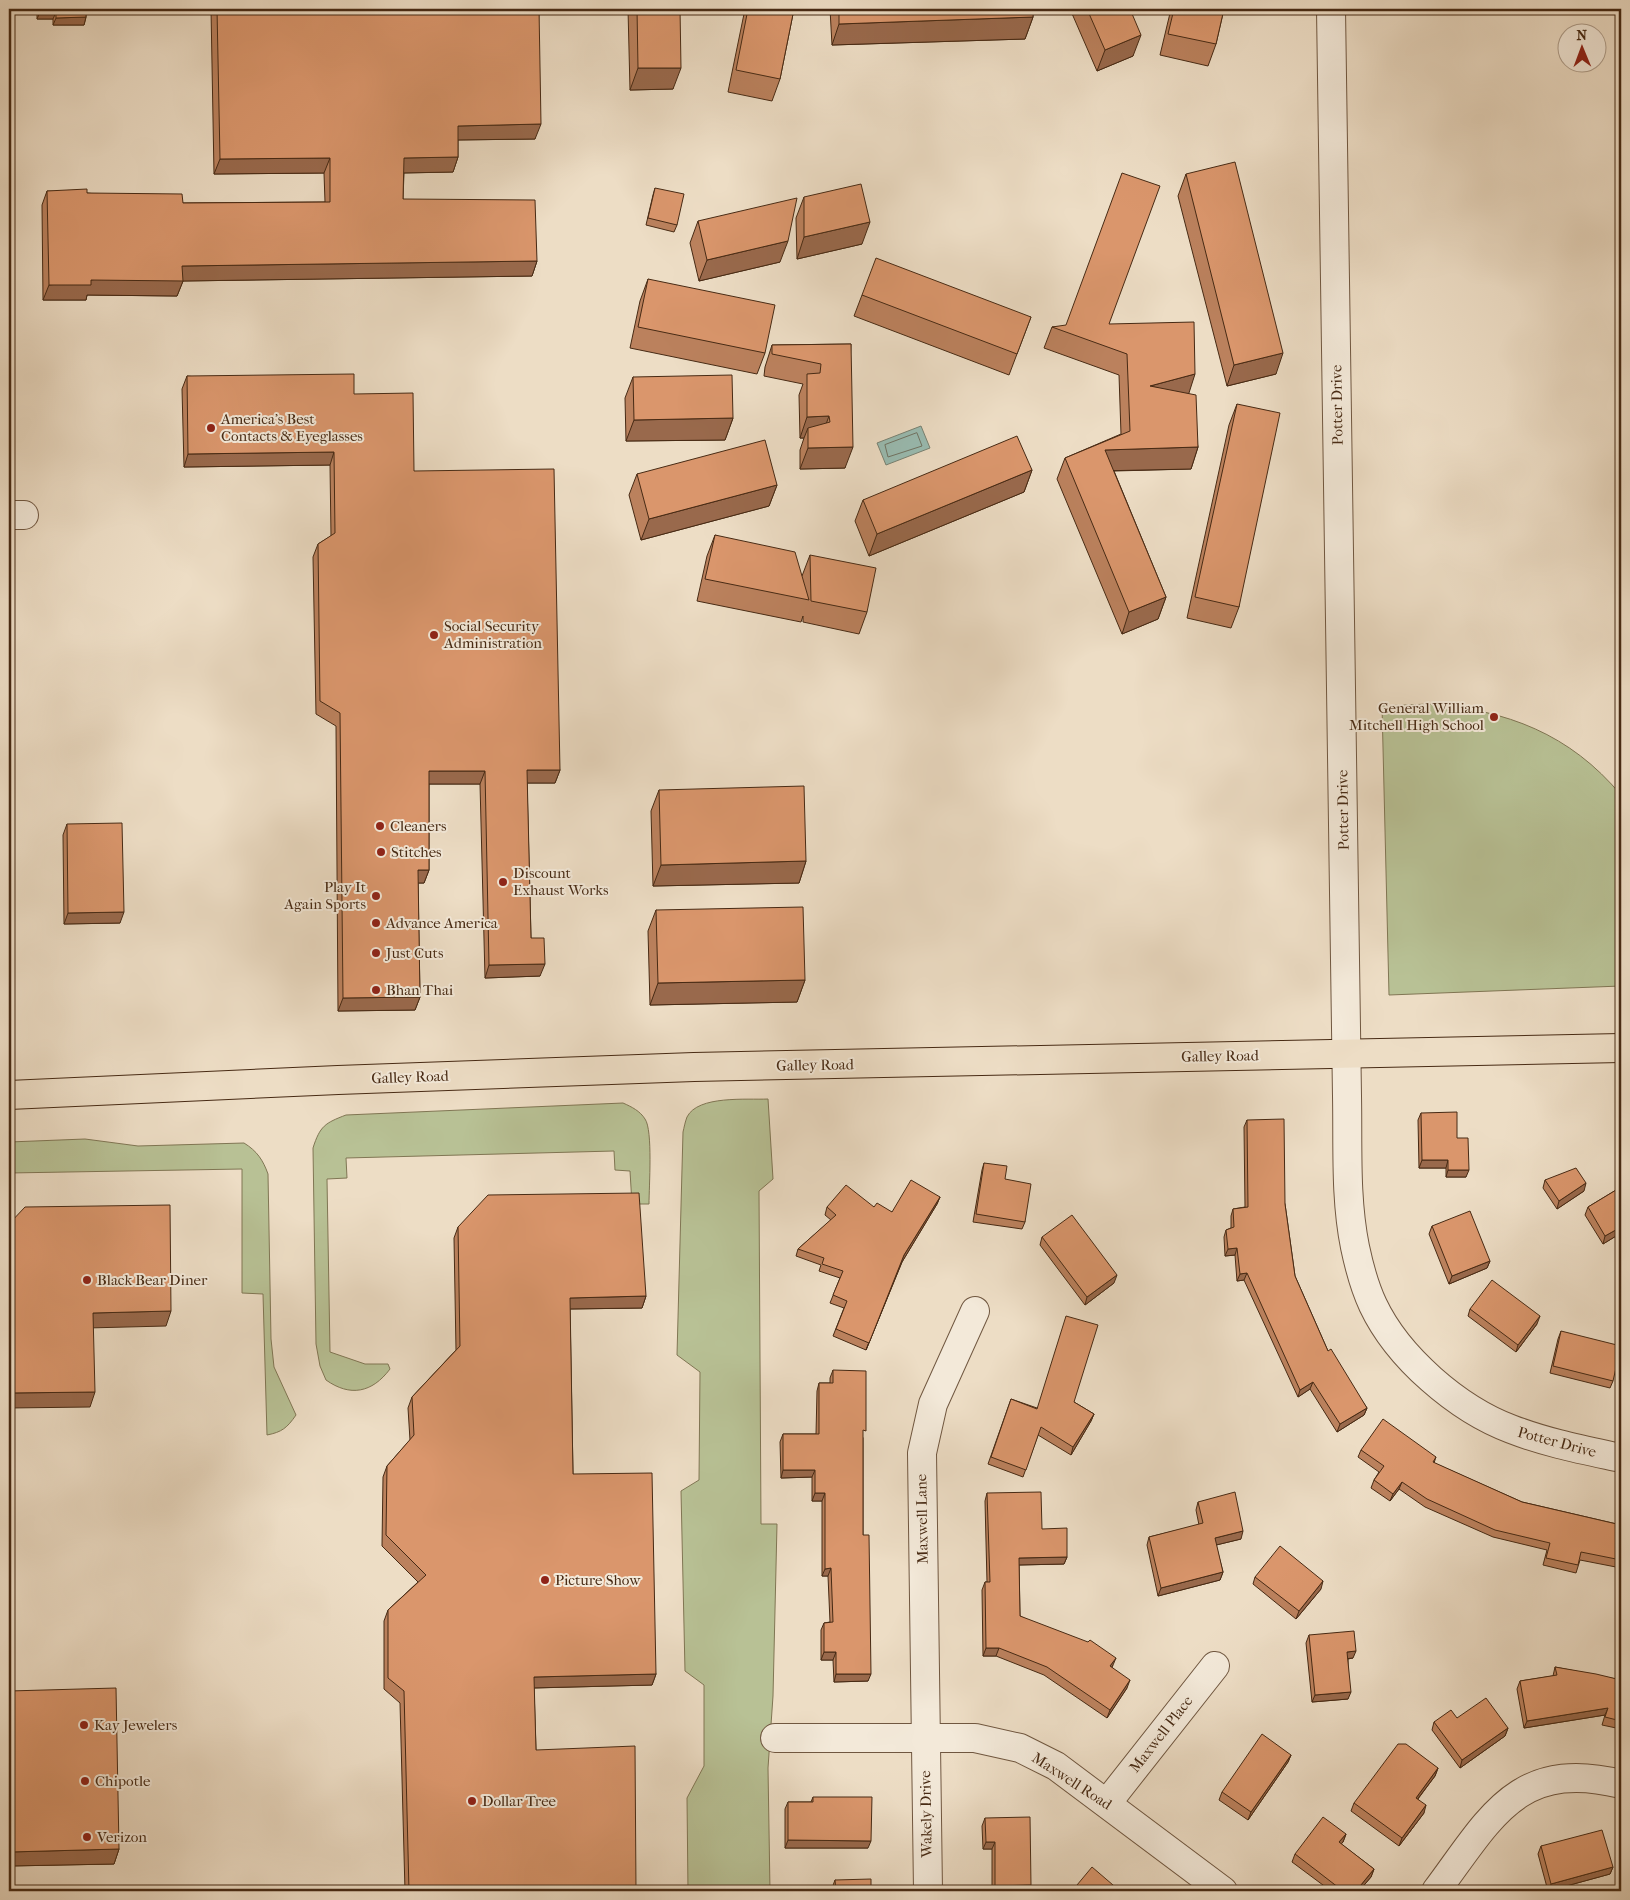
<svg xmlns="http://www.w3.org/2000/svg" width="1630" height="1900" font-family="'IM FELL French Canon',serif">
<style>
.green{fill:#b8c195;stroke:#807654}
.water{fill:#99bcb2;stroke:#788273}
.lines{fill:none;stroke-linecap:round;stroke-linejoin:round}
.shore{stroke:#707363;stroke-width:1}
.minor-casing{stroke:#705740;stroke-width:30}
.major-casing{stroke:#472a14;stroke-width:30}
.minor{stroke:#f3e9d9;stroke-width:28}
.major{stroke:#edddc5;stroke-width:28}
.wall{fill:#bb815d;stroke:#472a14}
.shaded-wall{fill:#99694c;stroke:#472a14}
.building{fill:#da966c;stroke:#472a14}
.poi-dot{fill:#8f2418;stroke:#f3e9d9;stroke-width:2}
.labels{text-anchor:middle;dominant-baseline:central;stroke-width:4;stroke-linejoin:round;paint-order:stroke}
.street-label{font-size:15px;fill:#472a14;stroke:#f3e9d9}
.poi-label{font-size:15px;fill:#472a14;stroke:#f3e9d9;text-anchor:start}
</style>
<rect width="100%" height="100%" fill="#edddc5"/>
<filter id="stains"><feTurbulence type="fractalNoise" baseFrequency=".004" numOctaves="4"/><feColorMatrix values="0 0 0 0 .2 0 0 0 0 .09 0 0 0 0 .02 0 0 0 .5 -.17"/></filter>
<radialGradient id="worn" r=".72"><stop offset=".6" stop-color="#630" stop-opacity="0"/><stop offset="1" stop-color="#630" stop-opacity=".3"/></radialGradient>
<g class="green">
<path d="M1429,704c78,6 141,30 192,91v191l-232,9 -7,-289z"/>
<path d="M768,1099l5,80 -14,12 2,333h16l-4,172 -5,72 2,123h-82l-1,-93 17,-32v-81l-19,-14 -4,-180 18,-11 1,-108 -23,-17 6,-223c1,-4 2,-10 4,-15 11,-22 60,-17 81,-18z"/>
<path d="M623,1103c9,4 17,8 22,16 8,11 4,68 4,85h-17l-2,-33 -15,-1 -1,-19 -268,7 1,20 -20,1 3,173 35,12h23l2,5c-18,24 -40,28 -64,11l-6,-14 -4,-22 -3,-196c7,-22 12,-25 33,-33z"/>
<path d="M85,1139l53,7 106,-3c13,8 19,17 24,31l3,165 3,28 22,48c-9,13 -14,17 -29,20l-4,-141 -21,-1v-124l-233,4v-31z"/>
</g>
<path class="water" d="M921,426l9,22 -44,17 -9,-22z"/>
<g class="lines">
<path class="shore" d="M917,433l5,13 -34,11 -3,-12z"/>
<g class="minor-casing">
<g id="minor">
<path d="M1331,9l16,1087c1,50 -2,102 8,151 4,19 10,41 18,58 25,53 85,104 138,124 36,14 73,21 110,29"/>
<path d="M9,515h15"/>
<path d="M775,1738h200l45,10 36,18 167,125"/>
<path d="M1107,1803l108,-137"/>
<path d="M928,1891l-6,-438 11,-49 42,-93"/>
<path d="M1436,1891c54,-72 81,-133 185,-107"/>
</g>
</g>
<g class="major-casing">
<path id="major" d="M9,1095l329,-15 356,-13 927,-19"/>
</g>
<use href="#minor" class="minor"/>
<use href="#major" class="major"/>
</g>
<g class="wall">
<path d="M37,9h49v8l-2,8h-31v-6h-16z"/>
<path d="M211,9h328l-4,130 -77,1v17l-5,15 -49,1 -1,26 134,62 -5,15 -349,5 -6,15 -90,-1 -1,5h-43l-1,-95 5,-14 40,2 96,10 142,-1 -1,-29 -110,1z"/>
<path d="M628,9h52l-7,80 -43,1z"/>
<path d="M745,9h49l-14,70 -8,22 -44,-9z"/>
<path d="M830,9h203v8l-8,22 -193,6z"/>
<path d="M1070,9h60l3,47 -36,15z"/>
<path d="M1171,9h53l-8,35 -8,22 -48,-11z"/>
<path d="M1186,174l90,200 -49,12 -49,-190z"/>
<path d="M655,188l22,37 -3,7 -28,-7 7,-30z"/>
<path d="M804,197l58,47 -65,15 -1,-41z"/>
<path d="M698,221l82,41 -81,19 -9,-38z"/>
<path d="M648,279l117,74 -8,21 -127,-26 10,-47z"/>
<path d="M862,295l169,22 -22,58 -155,-59z"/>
<path d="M1109,324l79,70 10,53 -7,22 -77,2 52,126 -8,22 -36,15 -65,-155 8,-21 56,-24 -2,-59 -75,-27 8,-21z"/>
<path d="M851,344l-6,124 -45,1v-19l4,-12h-4l-1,-43 4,-11 -39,-8 1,-9 7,-22z"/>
<path d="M187,376l167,18 60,77 146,299 -5,13h-28l4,155 9,38 -55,2 -5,-194h-51v86l-5,13h-6l2,114 -5,13 -77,1 -2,-285 -20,-12 -3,-157 5,-13 13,-8 -1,-71 -146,2 -2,-78z"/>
<path d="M633,377l100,41 -8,22 -99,1 -1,-43z"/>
<path d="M1237,404l2,203 -8,21 -44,-10 42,-193z"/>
<path d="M1032,470l-8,22 -155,64 -14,-35 8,-21z"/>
<path d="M637,474l140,11 -8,21 -128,34 -12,-45z"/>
<path d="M715,535l87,41 8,-21 57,57 -8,22 -56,-12v-6l-2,6 -104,-21 10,-45z"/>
<path d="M659,790l147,71 -7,22 -146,3 -2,-75z"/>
<path d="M67,824l53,99 -56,1 -1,-89z"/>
<path d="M656,910l149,70 -8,22 -147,3 -2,-74z"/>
<path d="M1421,1113l36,25 9,39h-20v-9h-27l-1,-48z"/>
<path d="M1247,1120l38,84 10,72 33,75 39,57 -3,7 -27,17 -27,-43 -12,8 -54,-117 -7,1 -2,-26 -10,1 -1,-19 2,-7 5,-2v-12l2,-7 12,-2 -1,-80z"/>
<path d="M984,1163l21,16 20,43 -3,7 -49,-7 9,-52z"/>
<path d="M1545,1180l39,11 -27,18 -14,-21z"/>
<path d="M1621,1187v46l-18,11 -18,-29 3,-8z"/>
<path d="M940,1197l-3,7 -35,58 -36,88 -33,-14 11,-28 -14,-5 10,-25 -21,-7 2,-6 -25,-9 2,-7 33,-29 -6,-5 2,-8h47l18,5z"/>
<path d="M1432,1226l58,35 -3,7 -38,16 -20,-50z"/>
<path d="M458,1227l188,69 -4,12 -72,1 3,165 83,200 -4,11 -118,3 2,62 100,141h-231l-5,-188 -16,-14v-68l4,-11 30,-28 -36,-36 1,-69 4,-11 23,-26 -2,-32 4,-11 44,-47 -2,-112z"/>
<path d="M1042,1237l72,46 -29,22 -45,-60z"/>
<path d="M1470,1309l67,15 -21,28 -48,-36z"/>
<path d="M1561,1331l52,50 -3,7 -60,-15 8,-34z"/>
<path d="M833,1370l30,68v97l5,146 -34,1 -1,-22h-12v-30l3,-7 6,-1 -2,-46h-6v-75h-10v-24l-31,1 -1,-36 3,-8h33l1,-43 2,-8h11v-5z"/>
<path d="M1011,1399l26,9 37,-6 20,12 -3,7 -20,34 -33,-20 -15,42 -35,-13z"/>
<path d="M1361,1450l75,7 -2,6 88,39 99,23v43l-41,-8 -4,13 -33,-8 4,-15 -54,-13 -68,-30 -26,-18 -9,12 -19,-13 3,-8 5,-8 -21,-15z"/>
<path d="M987,1493l55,36 25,28 -3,7 -45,1 1,51 93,49 -1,2 15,21 -20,30 -63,-43 -48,-19h-13l-1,-66 3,-8h2l-2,-81z"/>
<path d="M1198,1502l43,37 -25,6 7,27 -3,8 -62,16 -11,-51 2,-8 50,-12 -3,-15z"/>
<path d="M1255,1577l66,12 -25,30 -43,-35z"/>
<path d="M1309,1635l44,23 -5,1v40l-36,3 -6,-59z"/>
<path d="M1555,1667l66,13v49l-19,-4 3,-10 -81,13 -7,-39 3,-8 33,-5z"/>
<path d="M9,1691l110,158 -5,15 -105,2z"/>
<path d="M1457,1718l51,10 -3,8 -45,32 -28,-38 2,-8z"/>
<path d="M1291,1755l-3,7 -40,58 -29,-20 3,-8z"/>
<path d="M1438,1768l-3,8 -17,23 6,14 -25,33 -48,-35 3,-8z"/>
<path d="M813,1797l55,51h-83v-39l3,-7h23z"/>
<path d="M985,1818l44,73h-37v-42h-9l-1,-23z"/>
<path d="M1346,1834l-3,8 -2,2 33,25 -3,8 -12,14h-28l-39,-29 3,-8z"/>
<path d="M1541,1846l72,21 -3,7 -62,17 -10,-37z"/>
<path d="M835,1880l36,11h-38l-1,-3z"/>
</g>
<g class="shaded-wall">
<path d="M40,12h16l-3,7h-16z"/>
<path d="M86,17l-2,8h-31l3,-7z"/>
<path d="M1033,17l-8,22 -193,6 7,-21z"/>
<path d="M1141,35l-8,21 -36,15 8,-21z"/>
<path d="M638,68h43l-8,21 -43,1z"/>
<path d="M541,124l-6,15 -83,1 6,-14z"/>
<path d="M458,157l-5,15 -54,1 5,-15z"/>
<path d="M330,158l-6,15 -110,1 6,-15z"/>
<path d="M870,222l-8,22 -65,15 7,-22z"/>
<path d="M788,241l-8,21 -81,19 8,-21z"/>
<path d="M537,261l-5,15 -349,5 -6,15 -90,-1 -1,5h-43l6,-15 42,-5 91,-14z"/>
<path d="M1283,353l-7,21 -49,12 7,-21z"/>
<path d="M1195,374l-7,22 -38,-10z"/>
<path d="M829,416l-8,22 -13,-10 -4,10h-4l7,-21z"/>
<path d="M733,418l-8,22 -99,1 8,-21z"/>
<path d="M853,447l-8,21 -45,1 8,-21z"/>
<path d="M1198,447l-7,22 -94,2 8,-21z"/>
<path d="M334,452l-4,13 -146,2 4,-13z"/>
<path d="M1032,470l-8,22 -155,64 8,-22z"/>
<path d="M777,485l-8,21 -128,34 8,-21z"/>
<path d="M1166,597l-8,22 -36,15 7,-22z"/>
<path d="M527,770h33l-5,13h-33z"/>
<path d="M429,771h56l-5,13h-56z"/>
<path d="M806,861l-7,22 -146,3 8,-21z"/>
<path d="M418,870h11l-5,13h-10z"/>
<path d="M124,912l-4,11 -56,1 4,-11z"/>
<path d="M545,964l-5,12 -55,2 4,-13z"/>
<path d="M805,980l-8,22 -147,3 8,-22z"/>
<path d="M420,997l-5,13 -77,1 5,-13z"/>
<path d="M1422,1160h26l-2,8h-27z"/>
<path d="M1448,1170h21l-3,7h-20z"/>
<path d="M1586,1183l-2,8 -27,18 2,-8z"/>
<path d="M940,1197l-3,7 -35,58 -36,88 38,-95z"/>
<path d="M1621,1227v6l-18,11 2,-8z"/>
<path d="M1237,1248l-2,7 -10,1 3,-7z"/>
<path d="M1490,1261l-3,7 -38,16 3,-8z"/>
<path d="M1247,1273l-3,7 -7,1 3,-7z"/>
<path d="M1117,1275l-3,8 -29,22 2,-8z"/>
<path d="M646,1296l-4,12 -76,1 4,-11z"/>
<path d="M171,1311l-5,15 -79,2 6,-15z"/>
<path d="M1540,1316l-3,8 -21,28 2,-7z"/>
<path d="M1313,1382l-3,7 -12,8 2,-7z"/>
<path d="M95,1392l-5,15 -81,1v-15z"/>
<path d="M1367,1408l-3,7 -27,17 3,-8z"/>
<path d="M1094,1414l-3,7 -20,34 2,-8z"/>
<path d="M783,1470h32l-3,7 -31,1z"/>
<path d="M1402,1482l-3,7 -9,12 3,-7z"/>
<path d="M815,1493h10l-3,8h-10z"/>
<path d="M1243,1531l-2,8 -29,7 3,-8z"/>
<path d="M1067,1557l-3,7 -47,1 2,-7z"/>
<path d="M831,1568l-3,8h-6l3,-7z"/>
<path d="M1223,1572l-3,8 -62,16 3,-8z"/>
<path d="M1323,1581l-2,8 -25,30 3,-8z"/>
<path d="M986,1648h13l-3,8h-13z"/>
<path d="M1356,1651l-3,7 -9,1 3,-7z"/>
<path d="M824,1652h12l-3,8h-12z"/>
<path d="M1116,1658l-3,7 -6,9 3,-8z"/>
<path d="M656,1674l-4,11 -122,3 4,-11z"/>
<path d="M836,1674h35l-3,7 -34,1z"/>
<path d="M1130,1680l-3,8 -20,30 3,-8z"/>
<path d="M1351,1692l-3,7 -36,3 3,-7z"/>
<path d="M1608,1708l-3,7 -81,13 3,-7z"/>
<path d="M1508,1728l-3,8 -45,32 2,-8z"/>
<path d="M1291,1755l-3,7 -40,58 3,-8z"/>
<path d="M1438,1768l-3,8 -22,29 3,-7z"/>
<path d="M1426,1805l-2,8 -25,33 3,-8z"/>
<path d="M1346,1834l-3,8 -7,8 3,-8z"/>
<path d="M788,1840l83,1 -3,7h-83z"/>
<path d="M986,1842h9l-3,7h-9z"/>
<path d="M119,1849l-5,15 -105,2v-10l1,-4z"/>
<path d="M1613,1867l-3,7 -62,17 3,-7z"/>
<path d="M1374,1869l-3,8 -12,14h-3z"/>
<path d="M1031,1885l-2,6h-36l2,-5z"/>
</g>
<g class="building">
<path d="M40,9h46v8l-30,1v-6h-16z"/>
<path d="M217,9h322l2,115 -83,2v31l-54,1 -1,41 132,1 2,61 -355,5 1,15 -92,-1v5h-42l-2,-94 40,-2v4l95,1 1,9 147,-1v-44l-110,1z"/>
<path d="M637,9h43l1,59h-43z"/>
<path d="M748,9h46l-14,70 -44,-9z"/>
<path d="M839,9h194v8l-194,7z"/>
<path d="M1087,9h43l11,26 -36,15z"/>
<path d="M1174,9h50l-8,35 -48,-10z"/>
<path d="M1235,162l48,191 -49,12 -48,-191z"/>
<path d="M1122,173l38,13 -51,138 85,-2 1,52 -45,12 46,9 2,52 -93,3 61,147 -37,15 -64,-154 65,-27 -3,-77 -75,-27 14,-2z"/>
<path d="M861,184l9,38 -66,15v-40z"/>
<path d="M655,188l29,6 -7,31 -29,-7z"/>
<path d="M797,198l-9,43 -81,19 -9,-39z"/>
<path d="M876,258l155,59 -14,37 -155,-59z"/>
<path d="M648,279l127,26 -10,48 -127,-26z"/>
<path d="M851,344l2,103 -45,1v-20l22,-6 -1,-6 -22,1v-43l13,-1 1,-9 -49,-10v-9z"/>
<path d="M354,374v20l59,-1 1,78 140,-2 6,301h-33l4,168h13l1,26 -56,1 -4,-194h-56v99h-11l2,127 -77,1 -3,-285 -20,-12 -2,-157 17,-11 -1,-81 -146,2 -1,-78z"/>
<path d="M732,375l1,43 -99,2 -1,-43z"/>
<path d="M1237,404l43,9 -41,194 -44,-10z"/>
<path d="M1017,436l15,34 -155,64 -14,-34z"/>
<path d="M765,440l12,45 -128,34 -12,-45z"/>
<path d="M715,535l80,17 14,48 -104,-21z"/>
<path d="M810,555l66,13 -9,44 -56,-11z"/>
<path d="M804,786l2,75 -145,4 -2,-75z"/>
<path d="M122,823l2,89 -56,1 -1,-89z"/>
<path d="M803,907l2,73 -147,3 -2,-73z"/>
<path d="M1457,1112v26h11l1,32h-21v-10h-26l-1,-47z"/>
<path d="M1284,1119l1,85 10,72 33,75 3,-2 36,59 -27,16 -27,-42 -13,8 -53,-117 -7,1 -3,-26 -9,1 -2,-19 8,-3 -1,-18 15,-2 -1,-87z"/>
<path d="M984,1163l23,3 -2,13 26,5 -6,38 -49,-8z"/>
<path d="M1576,1168l10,15 -27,18 -14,-21z"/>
<path d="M911,1180l29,17 -36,58 -35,88 -33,-14 11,-28 -14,-6 10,-24 -21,-7 2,-6 -26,-9 38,-34 -9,-8 19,-22 28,22 3,-4 15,9z"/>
<path d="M1621,1187v40l-16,9 -17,-29z"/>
<path d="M639,1193l7,103 -76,2 3,176 79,-1 4,201 -122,3 2,73 99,-4 1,145h-227l-5,-200 -16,-13v-68l38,-35 -40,-40 1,-69 27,-31 -2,-38 48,-51 -2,-119 30,-32z"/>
<path d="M170,1205l1,106 -78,2 2,79 -86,1v-169l16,-17z"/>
<path d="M1470,1211l20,50 -38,15 -20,-50z"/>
<path d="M1072,1215l45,60 -30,22 -45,-60z"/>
<path d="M1492,1280l48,36 -22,29 -48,-36z"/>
<path d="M1066,1316l32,9 -24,77 20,12 -21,33 -32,-20 -15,43 -35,-13 20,-58 26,10z"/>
<path d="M1561,1331l60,15 -8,35 -60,-15z"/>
<path d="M833,1370l33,1v60l-3,-1v105h6l2,139h-35v-22h-12v-29l9,-1 -2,-54 -6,1v-76h-10v-23h-32v-36h36v-51h14z"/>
<path d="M1383,1419l53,38 -3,5 89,40 99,23v35l-40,-8 -3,13 -32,-7 4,-15 -55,-13 -68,-31 -25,-17 -9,12 -19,-14 10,-14 -23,-16z"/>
<path d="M1041,1492l1,37 25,-1v29l-48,1 1,58 68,26 2,-2 26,18 -6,8 20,14 -20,30 -63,-43 -48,-19h-13l-1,-66h5l-3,-89z"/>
<path d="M1235,1492l8,39 -28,7 8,34 -62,16 -12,-51 54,-14 -5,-21z"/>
<path d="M1280,1546l43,35 -24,30 -44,-34z"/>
<path d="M1354,1631l2,20 -9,1 4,40 -36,3 -6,-60z"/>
<path d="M1555,1667l41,7 25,6v41l-16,-4 3,-9 -81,13 -7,-40 37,-6z"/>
<path d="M116,1688l3,161 -109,3 -1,-70v-91z"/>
<path d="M1486,1698l22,30 -46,32 -28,-38 17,-12 6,8z"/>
<path d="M1262,1734l29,21 -40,57 -29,-20z"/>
<path d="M1398,1744h8l32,24 -22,30 10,7 -24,33 -48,-35z"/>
<path d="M813,1797h59l-1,44 -83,-1v-38h25z"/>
<path d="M1030,1817l1,68 -36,1v-44h-9l-1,-24z"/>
<path d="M1323,1817l23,17 -7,8 35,27 -18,22h-13l-48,-37z"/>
<path d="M1602,1830l11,37 -62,17 -10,-38z"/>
<path d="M1092,1867l28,24h-48z"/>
<path d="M871,1879v12h-35l-1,-11z"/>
</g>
<g class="poi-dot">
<circle cx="211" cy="428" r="5"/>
<circle cx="434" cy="635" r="5"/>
<circle cx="1494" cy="717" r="5"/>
<circle cx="380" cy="826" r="5"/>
<circle cx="381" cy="852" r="5"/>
<circle cx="503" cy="882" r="5"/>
<circle cx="376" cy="896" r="5"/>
<circle cx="376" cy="923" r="5"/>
<circle cx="376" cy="953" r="5"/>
<circle cx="376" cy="990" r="5"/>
<circle cx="87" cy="1280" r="5"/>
<circle cx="545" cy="1580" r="5"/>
<circle cx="84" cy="1725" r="5"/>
<circle cx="85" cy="1781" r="5"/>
<circle cx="472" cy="1801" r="5"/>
<circle cx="87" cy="1837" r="5"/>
</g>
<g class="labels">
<g class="street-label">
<text transform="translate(1337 405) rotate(-91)">Potter Drive</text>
<text transform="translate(1343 810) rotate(-91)">Potter Drive</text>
<text transform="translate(1220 1056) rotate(-1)">Galley Road</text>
<text transform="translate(815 1065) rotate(-1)">Galley Road</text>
<text transform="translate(410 1077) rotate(-2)">Galley Road</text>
<text transform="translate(1557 1442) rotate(15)">Potter Drive</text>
<text transform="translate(922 1519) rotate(-91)">Maxwell Lane</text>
<text transform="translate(1161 1734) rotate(-52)">Maxwell Place</text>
<text transform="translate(1072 1781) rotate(33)">Maxwell Road</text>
<text transform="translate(926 1814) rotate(-91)">Wakely Drive</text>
</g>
<g class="poi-label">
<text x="221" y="419">America's Best<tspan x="221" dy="17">Contacts &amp; Eyeglasses</tspan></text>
<text x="444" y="626">Social Security<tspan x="444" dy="17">Administration</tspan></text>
<text x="1484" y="708" text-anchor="end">General William<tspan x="1484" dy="17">Mitchell High School</tspan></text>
<text x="390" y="826">Cleaners</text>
<text x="391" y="852">Stitches</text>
<text x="513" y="873">Discount<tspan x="513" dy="17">Exhaust Works</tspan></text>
<text x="366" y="887" text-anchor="end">Play It<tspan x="366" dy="17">Again Sports</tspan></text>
<text x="386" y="923">Advance America</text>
<text x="386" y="953">Just Cuts</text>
<text x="386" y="990">Bhan Thai</text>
<text x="97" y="1280">Black Bear Diner</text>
<text x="555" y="1580">Picture Show</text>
<text x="94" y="1725">Kay Jewelers</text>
<text x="95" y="1781">Chipotle</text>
<text x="482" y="1801">Dollar Tree</text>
<text x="97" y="1837">Verizon</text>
</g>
</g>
<rect width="1630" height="1900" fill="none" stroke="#edddc5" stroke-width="30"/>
<rect x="10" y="10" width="1610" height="1880" fill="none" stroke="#472a14" stroke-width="2.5"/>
<rect x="15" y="15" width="1600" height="1870" fill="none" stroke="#472a14"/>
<g transform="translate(1582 48) rotate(359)"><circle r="24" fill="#f3e9d9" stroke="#ae9d8a"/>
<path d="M0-4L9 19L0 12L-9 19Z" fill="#8f2418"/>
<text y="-8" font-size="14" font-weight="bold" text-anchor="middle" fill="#472a14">N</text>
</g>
<rect width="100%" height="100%" filter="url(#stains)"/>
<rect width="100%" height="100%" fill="url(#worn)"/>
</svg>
